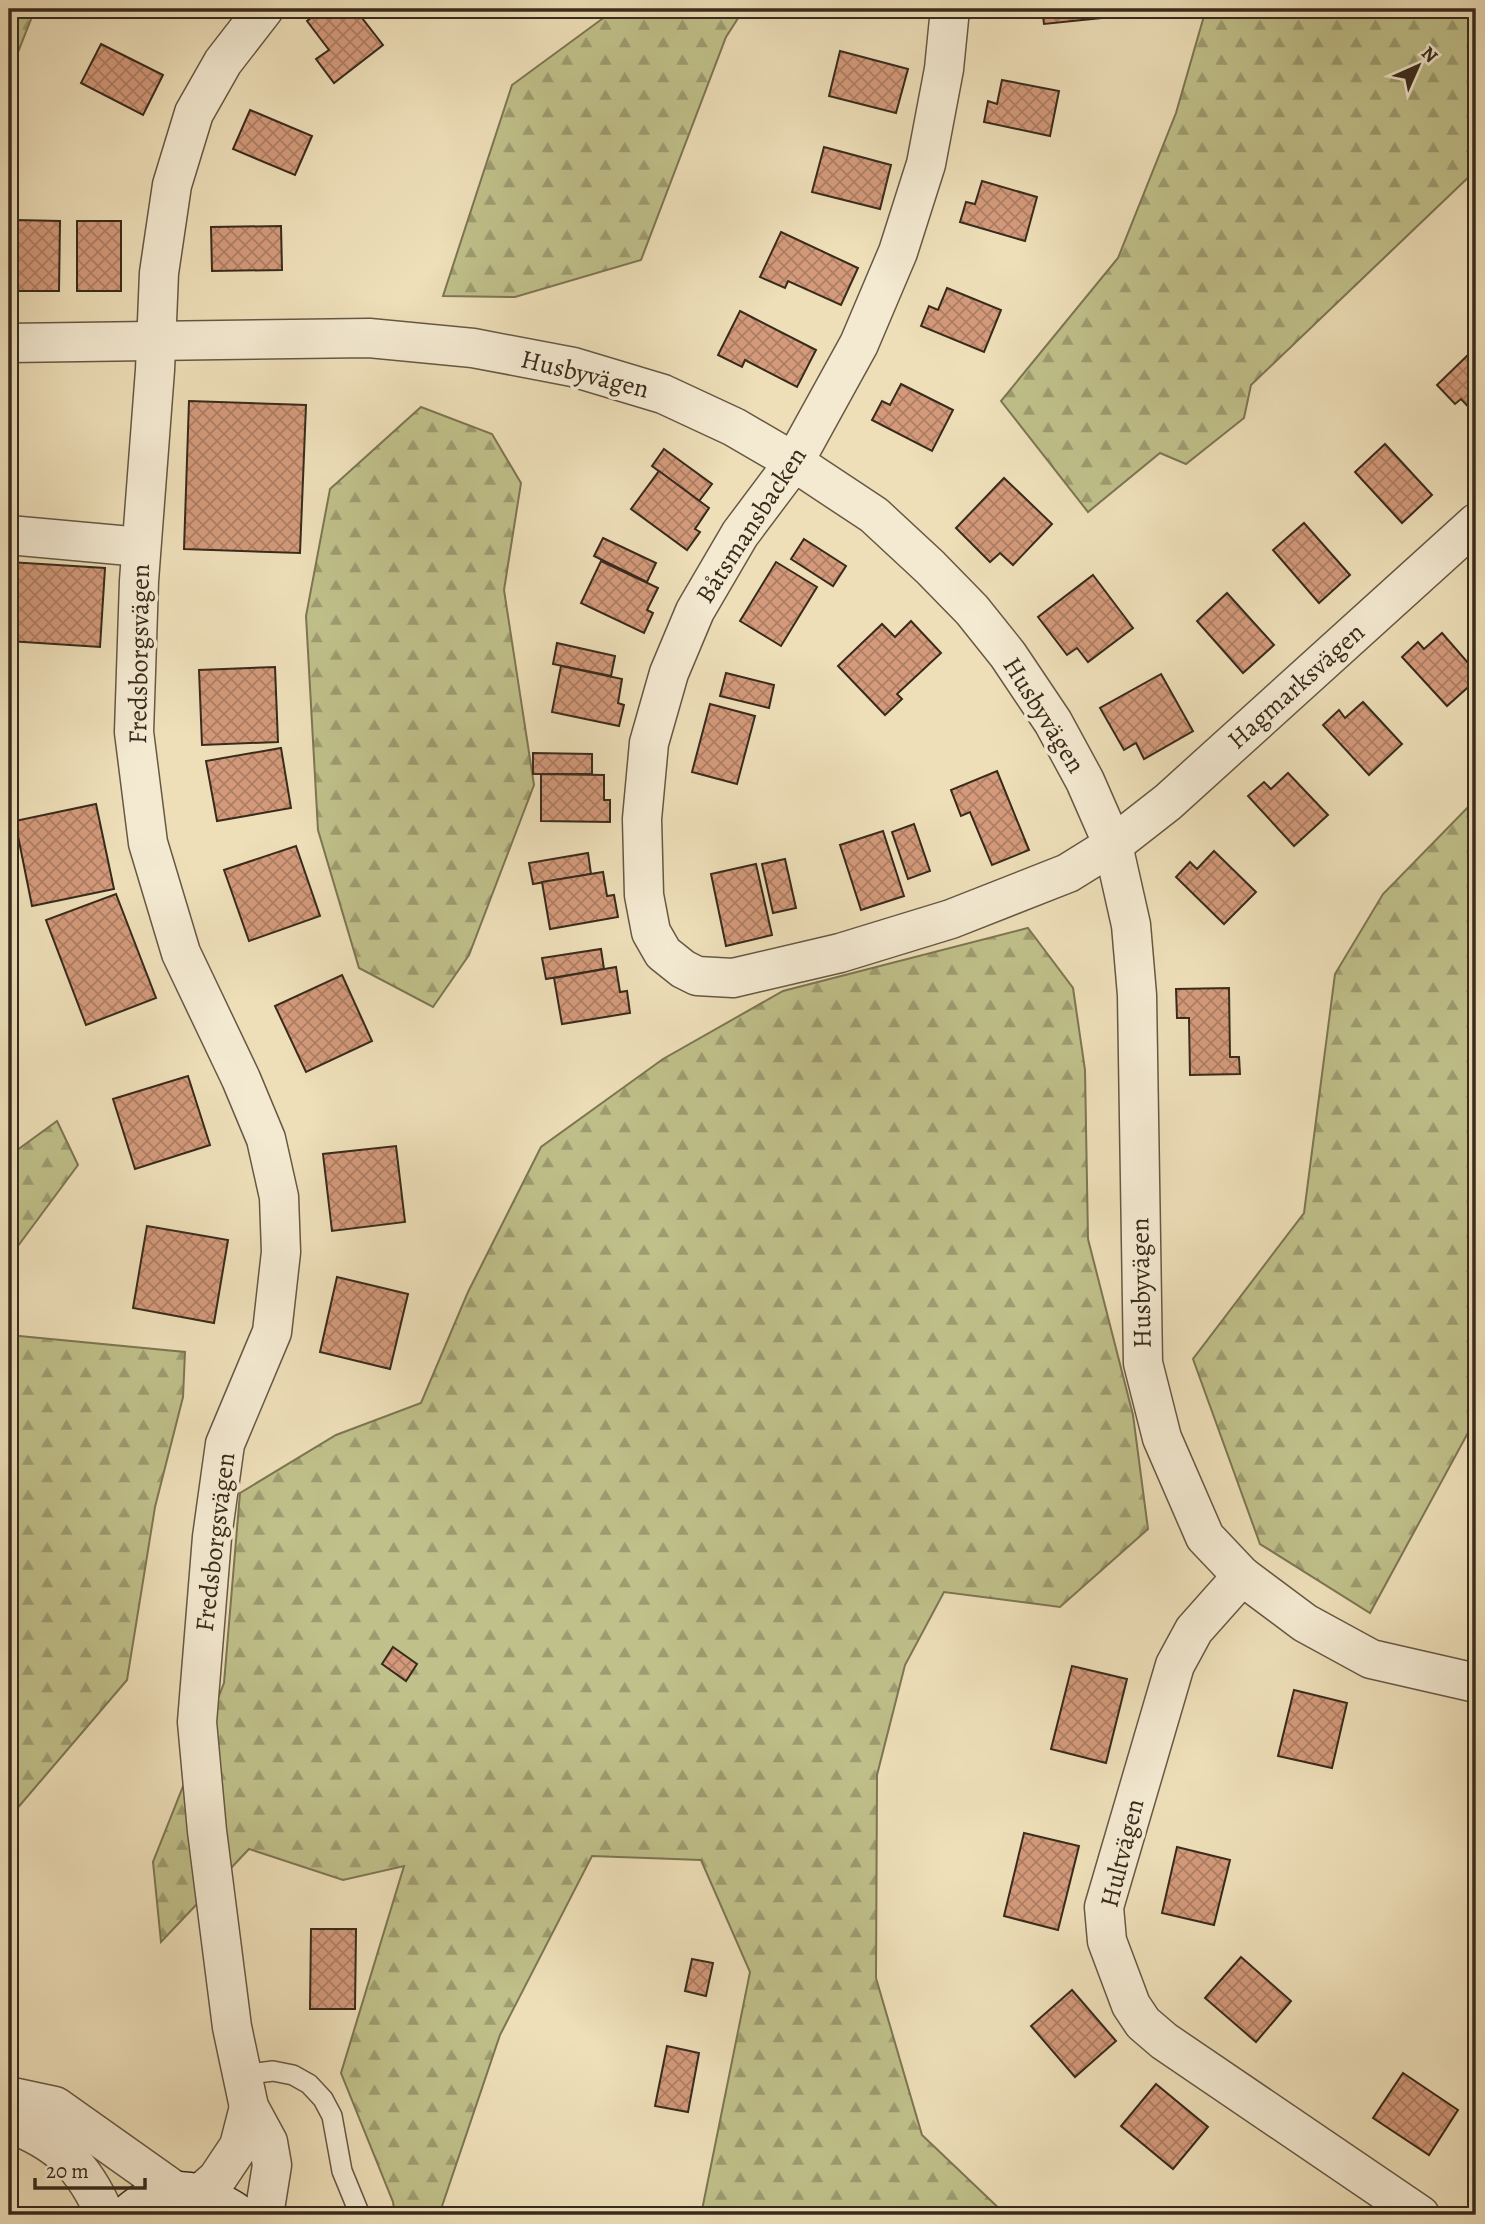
<svg xmlns="http://www.w3.org/2000/svg" width="1485" height="2224" font-family="Alegreya,serif">
<style>
.forest{fill:url(#forest-firs);stroke:#7c7653;stroke-width:2}
.building{fill:url(#building-cross-hatch);stroke:#382b1c;stroke-width:2}
.lines{fill:none;stroke-linecap:round;stroke-linejoin:round}
.lane-casing{stroke:#665843;stroke-width:22}
.street-casing{stroke:#665843;stroke-width:41}
.secondary-casing{stroke:#382b1c;stroke-width:41}
.lane{stroke:#f4ead2;stroke-width:19}
.street{stroke:#f4ead2;stroke-width:38}
.secondary{stroke:#f4ead2;stroke-width:38}
.labels{text-anchor:middle;dominant-baseline:central;stroke-width:7;stroke-linejoin:round;paint-order:stroke}
.street-label{font-size:26px;fill:#382b1c;stroke:#f4ead2}
</style>
<defs>
<pattern id="forest-firs" width="22" height="20" patternUnits="userSpaceOnUse" patternTransform="scale(1.75)"><rect width="22" height="20" fill="#c0c08a"/><path d="M5 1l3.5 6h-7zM16 11l3.5 6h-7z" fill="#9d9c70"/></pattern>
<pattern id="building-cross-hatch" width="8" height="8" patternUnits="userSpaceOnUse" patternTransform="scale(1.75)"><rect width="8" height="8" fill="#d49a7b"/><path d="M0 0l8 8M0 8l8-8" fill="none" stroke="#ad7e64"/></pattern>
</defs>
<rect width="100%" height="100%" fill="#eedfb9"/>
<filter id="stains"><feTurbulence type="fractalNoise" baseFrequency=".00286" numOctaves="4"/><feColorMatrix values="0 0 0 0 .2 0 0 0 0 .09 0 0 0 0 .02 0 0 0 .5 -.17"/></filter>
<radialGradient id="worn" r=".72"><stop offset=".6" stop-color="#630" stop-opacity="0"/><stop offset="1" stop-color="#630" stop-opacity=".3"/></radialGradient>
<g class="forest">
<path d="M9,9h26l-26,66z"/>
<path d="M620,9h124l-18,28 -85,223 -126,37 -72,-1 69,-211 90,-66z"/>
<path d="M1206,9h270v161l-225,215 -7,33 -58,46 -26,-11 -72,59 -87,-111 117,-143 58,-145z"/>
<path d="M421,407l71,27 29,49 -17,107 30,195 -65,170 -36,52 -74,-39 -41,-138 -12,-214 24,-127z"/>
<path d="M1476,799v619l-106,195 -110,-69 -67,-185 111,-146 31,-239 48,-80z"/>
<path d="M1028,928l45,60 12,82 3,169 45,176 15,114 -88,78 -116,-15 -39,73 -28,110 -1,203 46,157 84,80h-305l49,-243 -49,-112 -109,-4 -92,179 -61,180h-44l-2,-13 -52,-129 63,-207 -61,14 -94,-31 -88,93 -8,-80 71,-179 16,-190 96,-58 85,-32 47,-111 73,-145 122,-88 120,-68z"/>
<path d="M57,1121l21,44 -69,93v-102z"/>
<path d="M9,1335l176,17 -2,45 -28,110 -28,173 -118,138z"/>
</g>
<g class="building">
<path d="M323,9h32l28,36 -49,38 -18,-24 13,-9 -22,-29z"/>
<path d="M1042,9h69v8l-67,7z"/>
<path d="M101,44l62,31 -20,40 -62,-32z"/>
<path d="M840,51l68,18 -12,44 -67,-17z"/>
<path d="M1002,80l57,11 -9,45 -66,-14 4,-21 9,3z"/>
<path d="M250,110l62,26 -17,39 -62,-26z"/>
<path d="M824,147l67,18 -11,44 -68,-17z"/>
<path d="M982,181l55,16 -12,44 -65,-19 6,-20 9,2z"/>
<path d="M16,220l44,1 -1,70h-44z"/>
<rect x="77" y="221" width="44" height="70"/>
<path d="M281,226l1,44 -70,1 -1,-44z"/>
<path d="M781,232l77,36 -17,37 -53,-24 -3,7 -25,-11z"/>
<path d="M947,288l54,22 -17,42 -63,-26 8,-20 9,4z"/>
<path d="M740,311l76,39 -19,37 -52,-27 -3,7 -24,-12z"/>
<path d="M1472,351l4,5v59l-15,-16 -6,5 -18,-19z"/>
<path d="M901,384l52,26 -21,41 -60,-31 10,-19 8,4z"/>
<path d="M189,401l117,4 -6,148 -116,-4z"/>
<path d="M1385,444l47,51 -30,28 -47,-51z"/>
<path d="M664,449l48,35 -13,17 -47,-35z"/>
<path d="M659,471l50,37 -14,21 5,3 -13,18 -56,-41z"/>
<path d="M1004,478l48,46 -39,41 -13,-12 -10,9 -34,-34z"/>
<path d="M1304,523l46,52 -31,28 -46,-53z"/>
<path d="M603,538l53,25 -9,19 -53,-26z"/>
<path d="M804,539l42,27 -13,20 -42,-27z"/>
<path d="M601,561l57,27 -11,22 6,3 -9,20 -63,-30z"/>
<path d="M9,562l96,6 -5,79 -91,-6z"/>
<path d="M776,562l41,25 -36,59 -41,-25z"/>
<path d="M1093,575l40,53 -45,34 -11,-14 -10,7 -29,-38z"/>
<path d="M1227,593l47,52 -31,28 -46,-52z"/>
<path d="M911,621l30,32 -44,41 5,5 -17,16 -47,-49 44,-42 13,13z"/>
<path d="M1442,633l34,39v8l-29,26 -45,-49 16,-15 6,7z"/>
<path d="M557,643l58,13 -4,20 -58,-12z"/>
<path d="M561,666l61,13 -4,24 6,2 -5,21 -67,-14z"/>
<path d="M275,667l3,75 -76,3 -3,-75z"/>
<path d="M726,673l48,12 -5,23 -49,-12z"/>
<path d="M1161,674l32,57 -49,28 -8,-16 -12,7 -24,-42z"/>
<path d="M1363,702l39,42 -33,31 -46,-50 16,-15 6,8z"/>
<path d="M710,704l45,12 -18,68 -45,-12z"/>
<path d="M281,748l10,60 -74,13 -11,-60z"/>
<path d="M533,753l59,1v20h-59z"/>
<path d="M997,771l32,79 -37,15 -22,-53 -9,4 -10,-26z"/>
<path d="M1288,773l40,42 -34,31 -46,-50 16,-14 7,7z"/>
<path d="M541,774l63,1v25h6v22l-69,-1z"/>
<path d="M96,804l18,85 -82,17 -17,-85z"/>
<path d="M914,824l16,47 -22,8 -16,-47z"/>
<path d="M883,831l21,65 -43,14 -21,-65z"/>
<path d="M296,846l24,70 -71,25 -25,-71z"/>
<path d="M1214,851l42,41 -32,32 -48,-47 14,-15 7,7z"/>
<path d="M588,853l3,21 -58,10 -4,-21z"/>
<path d="M785,859l11,49 -23,5 -11,-49z"/>
<path d="M756,864l16,71 -46,11 -15,-72z"/>
<path d="M603,872l4,24 7,-1 4,22 -68,12 -8,-47z"/>
<path d="M116,894l40,104 -70,27 -40,-105z"/>
<path d="M601,949l3,20 -58,10 -4,-21z"/>
<path d="M616,967l4,25 7,-1 3,22 -68,11 -8,-46z"/>
<path d="M342,975l30,66 -66,31 -31,-66z"/>
<path d="M1229,988l1,69h9l1,17 -50,1 -1,-57h-12l-1,-29z"/>
<path d="M188,1076l22,69 -75,24 -22,-70z"/>
<path d="M396,1146l9,76 -73,9 -9,-77z"/>
<path d="M147,1226l81,14 -14,83 -81,-15z"/>
<path d="M337,1277l71,17 -18,75 -70,-17z"/>
<path d="M393,1647l24,17 -11,17 -24,-17z"/>
<path d="M1072,1666l55,13 -21,84 -55,-14z"/>
<path d="M1294,1690l53,13 -15,65 -54,-12z"/>
<path d="M1024,1833l55,13 -21,84 -54,-14z"/>
<path d="M1177,1847l53,13 -16,65 -52,-12z"/>
<path d="M311,1929h45l-1,80h-45z"/>
<path d="M1241,1957l50,44 -35,41 -51,-44z"/>
<path d="M692,1959l21,4 -7,33 -21,-5z"/>
<path d="M1072,1990l44,51 -41,36 -44,-51z"/>
<path d="M667,2046l32,7 -11,59 -33,-6z"/>
<path d="M1403,2073l55,37 -29,45 -56,-37z"/>
<path d="M1156,2084l52,43 -35,42 -52,-43z"/>
</g>
<g class="lines">
<g class="lane-casing">
<path id="lane" d="M242,2075l31,-4 20,4 16,9 14,15 9,17 10,55 18,44"/>
</g>
<g class="street-casing">
<g id="street">
<path d="M264,9l-41,53 -29,51 -22,72 -13,88 -4,97 -16,211 -5,151 14,111 33,110 60,126 25,60 13,58 2,55 -9,80 -47,112 -13,93 -15,185 10,109 25,196 17,80 19,35 4,23 -8,50"/>
<path d="M950,9l-6,60 -18,95 -28,88 -39,92 -65,118 -54,72 -45,77 -26,62 -20,70 -7,76 2,76 7,37 12,21 20,16 14,7 36,2 107,-25 111,-34 117,-46 45,-28 55,-43 308,-279"/>
<path d="M9,343l360,-5 104,10 100,19 90,27 71,33 60,35 80,53 56,52 42,43 36,45 45,67 32,59 28,64 18,80 6,70 6,368 19,75 43,99 37,39 63,47 66,36 105,24"/>
<path d="M9,535l132,12"/>
<path d="M1242,1576l-48,54 -19,35 -71,242 3,34 24,64 12,18 21,18 256,174"/>
<path d="M9,2098l4,-1 42,9 120,85"/>
<path d="M9,2123c50,19 75,43 96,92"/>
<path d="M202,2192l15,-13 22,-33 10,-39"/>
</g>
</g>
<g class="secondary-casing">
<path id="secondary" d="M127,2215c29,-27 59,-31 93,-12 7,4 14,7 19,12"/>
</g>
<use href="#lane" class="lane"/>
<use href="#street" class="street"/>
<use href="#secondary" class="secondary"/>
</g>
<g class="labels">
<g class="street-label">
<text transform="translate(585 374) rotate(14)">Husbyvägen</text>
<text transform="translate(751 525) rotate(-57)">Båtsmansbacken</text>
<text transform="translate(139 654) rotate(-89)">Fredsborgsvägen</text>
<text transform="translate(1296 686) rotate(-42)">Hagmarksvägen</text>
<text transform="translate(1044 715) rotate(58)">Husbyvägen</text>
<text transform="translate(1141 1283) rotate(-91)">Husbyvägen</text>
<text transform="translate(215 1542) rotate(-83)">Fredsborgsvägen</text>
<text transform="translate(1122 1853) rotate(-76)">Hultvägen</text>
</g>
</g>
<rect width="1485" height="2224" fill="none" stroke="#eedfb9" stroke-width="35"/>
<rect x="10" y="10" width="1464" height="2203" fill="none" stroke="#382b1c" stroke-width="3.5"/>
<rect x="18" y="18" width="1450" height="2189" fill="none" stroke="#382b1c" stroke-width="2"/>
<g transform="translate(1418 66) rotate(45)" stroke="#f4ead2" stroke-width="5" paint-order="stroke">
<path d="M0-5L12 26L0 18L-12 26Z" fill="#382b1c"/>
<text y="-10" font-size="19" font-weight="bold" text-anchor="middle" fill="#382b1c">N</text>
</g>
<path d="M35 2178v10h110v-10" fill="none" stroke="#382b1c" stroke-width="3.5"/>
<text x="46" y="2178" font-size="21" fill="#382b1c" stroke="#f4ead2" stroke-width="5" paint-order="stroke">20 m</text>
<rect width="100%" height="100%" filter="url(#stains)"/>
<rect width="100%" height="100%" fill="url(#worn)"/>
</svg>
